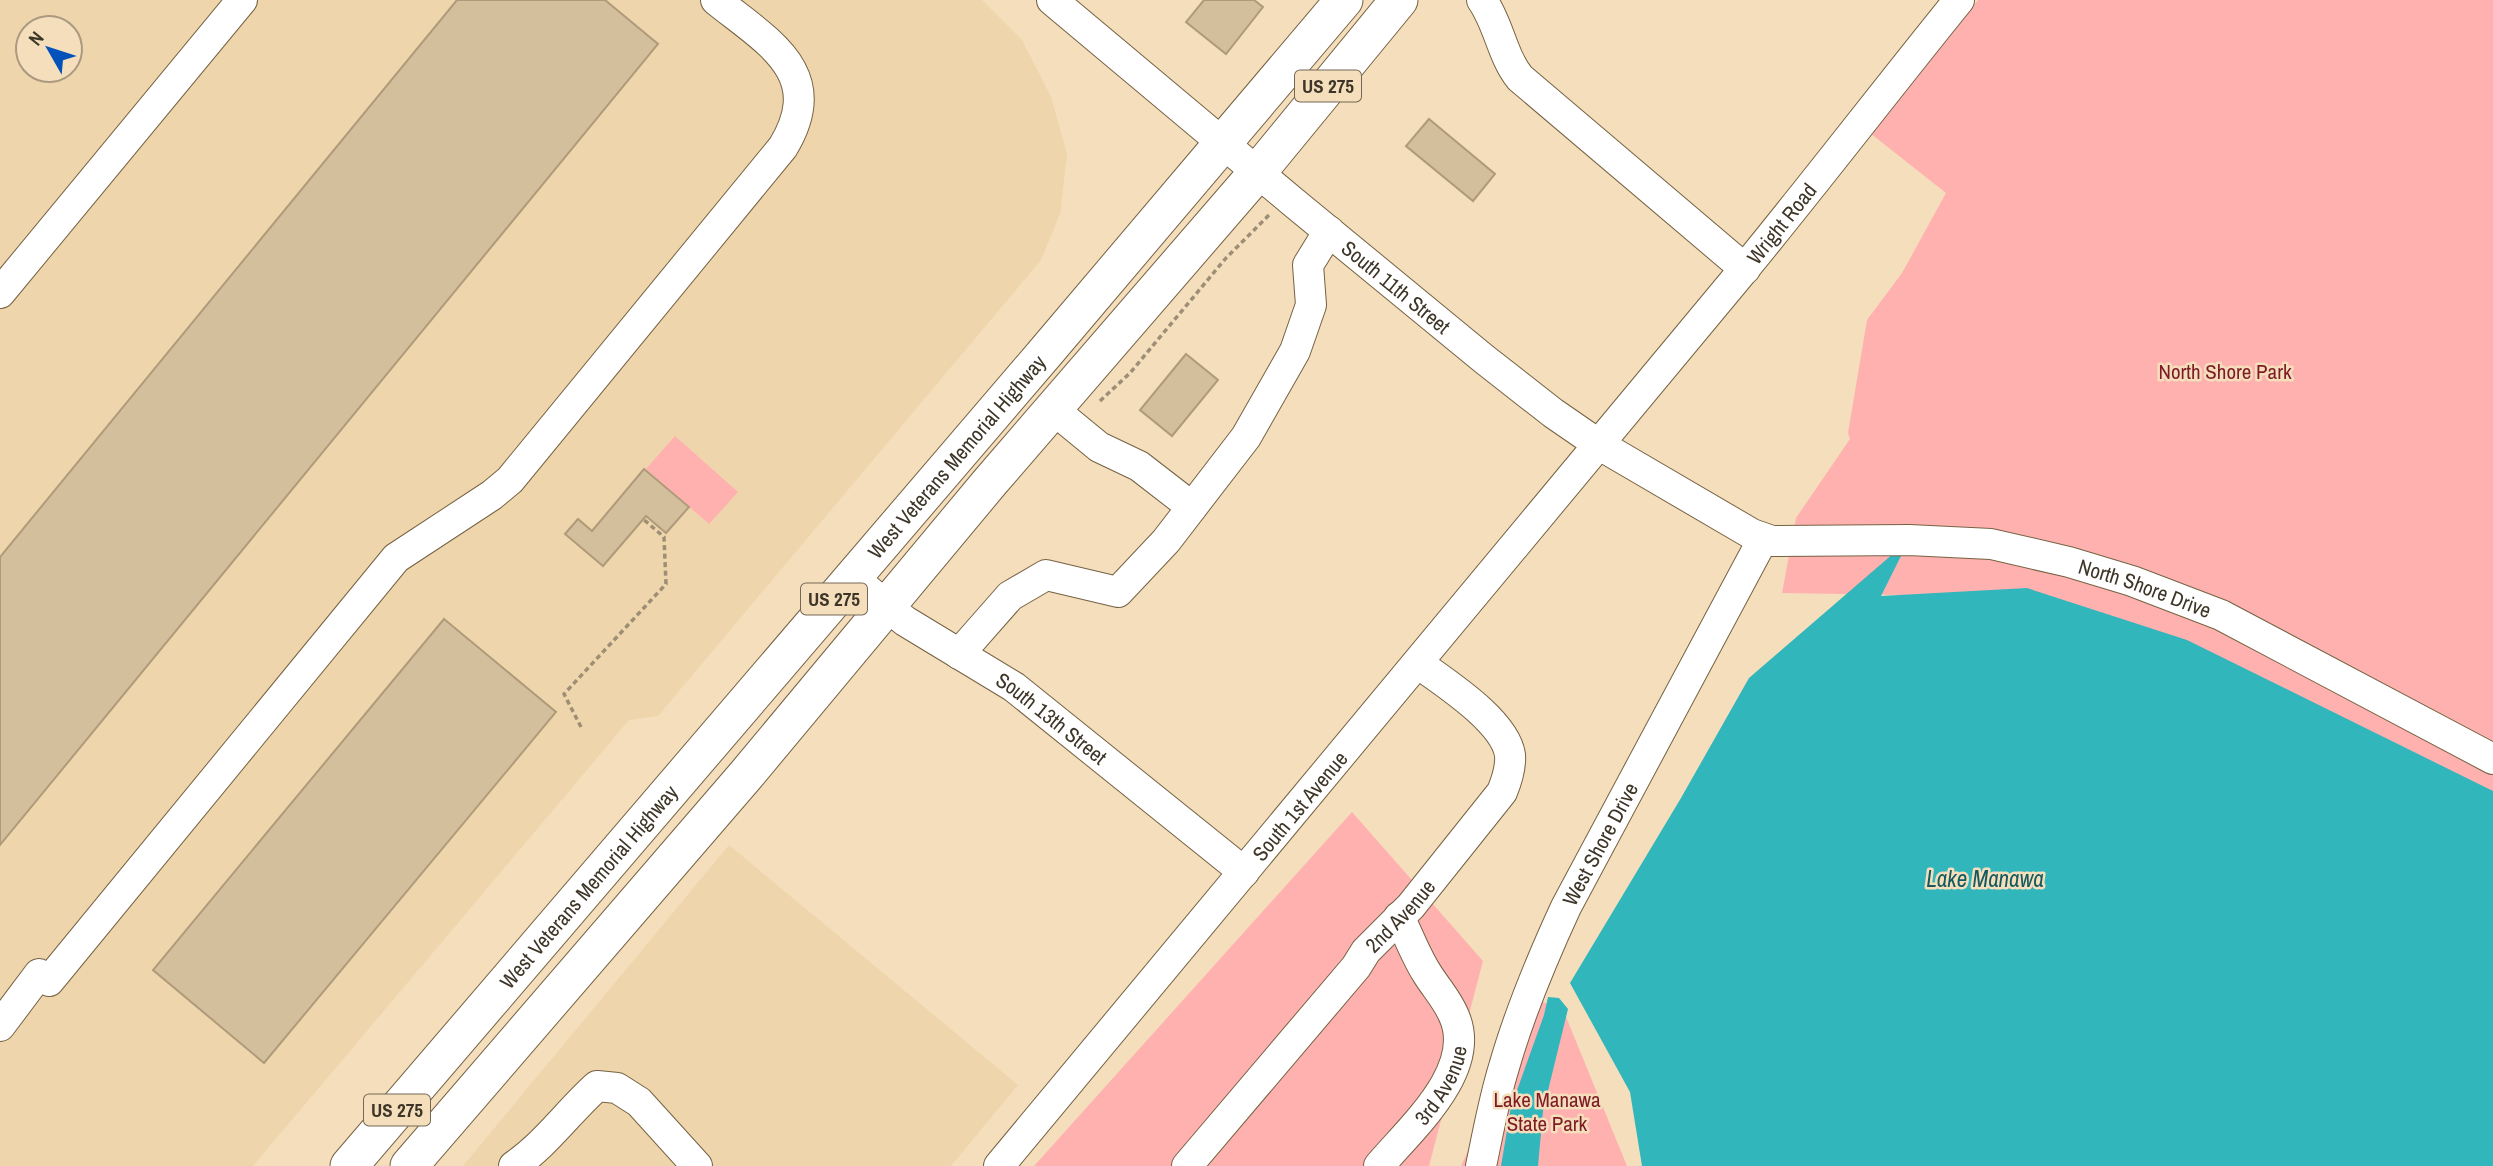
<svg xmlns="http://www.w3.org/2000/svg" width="2493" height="1166" font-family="'Archivo Narrow',sans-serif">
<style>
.built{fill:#efd5ac;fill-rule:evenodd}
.green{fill:#ffb1b0}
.water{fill:#31b6bc}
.building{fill:#d4bf9d;stroke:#af9b7a;stroke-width:2}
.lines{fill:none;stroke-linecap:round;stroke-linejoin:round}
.minor-casing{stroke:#756243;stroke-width:32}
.major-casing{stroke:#756243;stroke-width:39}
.path{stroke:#9d8e75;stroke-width:3.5;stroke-dasharray:5 3.5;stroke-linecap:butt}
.minor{stroke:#fff;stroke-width:30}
.major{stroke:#fff;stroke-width:37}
.labels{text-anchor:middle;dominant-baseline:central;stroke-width:5;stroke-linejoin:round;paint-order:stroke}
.shield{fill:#f4debc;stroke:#746854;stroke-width:2}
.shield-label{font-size:19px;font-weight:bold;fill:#3d3527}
.street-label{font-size:21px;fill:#3d3527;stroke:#f4debc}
.park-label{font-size:21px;fill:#7f1b27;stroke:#f4debc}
.water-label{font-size:23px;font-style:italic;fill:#125a5e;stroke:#f4debc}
</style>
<rect width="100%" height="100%" fill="#f4debc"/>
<g class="built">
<path d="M0,0h982l40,40 29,57 16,57 -7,60 -19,46 -383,456 -29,4 -376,446h-253zM28,28h42v42h-42z"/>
<path d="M729,845l289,240 -67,81h-488z"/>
</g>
<g class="green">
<path d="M1978,0h515v792l-591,-197 -120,-2 14,-75 54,-79 -2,-6 19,-113 35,-47 44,-80 -76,-60z"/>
<path d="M675,436l63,56 -29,32 -63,-55z"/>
<path d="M1352,812l131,149 -54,205h-395z"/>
<path d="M1539,1000l25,12 63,154h-166z"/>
</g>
<g class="water">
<path d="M1909,540l-28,56 146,-8 160,52 306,151v375h-851l-12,-74 -60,-109 111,-185 68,-120z"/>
<path d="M1548,997l11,1 9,11 -25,102 -5,55h-37l10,-59 33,-92z"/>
</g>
<g class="building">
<path d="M457,0h148l53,44 -658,801v-288z"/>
<path d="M1204,0h50l9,7 -37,47 -40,-32z"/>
<path d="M1429,119l66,55 -22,27 -67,-55z"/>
<path d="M1186,354l32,26 -46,56 -32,-26z"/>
<path d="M644,469l45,38 -23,26 -20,-17 -43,50 -38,-32 13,-15 14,12z"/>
<path d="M444,619l112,93 -292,351 -111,-93z"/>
</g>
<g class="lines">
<g class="minor-casing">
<g id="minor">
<path id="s1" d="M1052,0l241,202 191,157 69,54 45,31 154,90 20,7 137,-1 82,4 78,18 63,19 89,34 272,144"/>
<path d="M1482,0c17,24 20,56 38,78l225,191"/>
<path d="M0,293l242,-293"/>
<path d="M1054,410l45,37 40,19 53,41"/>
<path id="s2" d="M852,577l53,44 109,66 230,185"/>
<path d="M959,654l51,-58 36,-21 72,17 48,-51 80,-104 49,-86 16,-46 -3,-40 21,-34"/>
<path d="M49,981l347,-423 96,-63 18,-15 273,-333c45,-74 -15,-105 -67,-147"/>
<path d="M0,1026l39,-52"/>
<path d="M514,1166c32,-22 54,-54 83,-80l20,2 22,14 58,64"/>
<path id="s3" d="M999,1166c248,-298 497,-594 742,-893 74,-90 145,-183 218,-273"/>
<path id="s4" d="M1187,1166l169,-199 10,-16 45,-45 91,-114c5,-12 9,-24 8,-37 -5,-34 -65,-72 -91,-91"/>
<path id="s5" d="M1379,1166c32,-38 99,-96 75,-150 -6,-15 -17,-27 -26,-41 -12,-18 -19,-39 -29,-58"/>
<path id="s6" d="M1481,1166c7,-33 13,-67 23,-99 16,-56 38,-108 62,-160l197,-368"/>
</g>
</g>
<g class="major-casing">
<g id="major">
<path id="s7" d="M349,1166l696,-813 299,-353"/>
<path d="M409,1166l337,-391 244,-293 267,-309 142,-173"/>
</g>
</g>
<g class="path">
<path d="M1100,401l30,-28 96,-115 45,-45"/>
<path d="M581,727l-17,-33 102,-110 -2,-47 -21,-18"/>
</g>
<use href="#minor" class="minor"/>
<use href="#major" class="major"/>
</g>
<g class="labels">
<g class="shield">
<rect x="1295" y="70.5" width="66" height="31" rx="5"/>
<rect x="801" y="583.5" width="66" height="31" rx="5"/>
<rect x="364" y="1094.5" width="66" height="31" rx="5"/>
</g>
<g class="shield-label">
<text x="1328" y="86">US 275</text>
<text x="834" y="599">US 275</text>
<text x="397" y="1110">US 275</text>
</g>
<g class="street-label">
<text stroke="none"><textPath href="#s3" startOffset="1225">Wright Road</textPath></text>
<text stroke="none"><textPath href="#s1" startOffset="448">South 11th Street</textPath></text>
<text stroke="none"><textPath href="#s7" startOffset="934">West Veterans Memorial Highway</textPath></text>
<text stroke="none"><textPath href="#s1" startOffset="1283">North Shore Drive</textPath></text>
<text stroke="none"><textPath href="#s2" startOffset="245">South 13th Street</textPath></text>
<text stroke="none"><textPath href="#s3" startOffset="469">South 1st Avenue</textPath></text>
<text stroke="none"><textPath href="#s6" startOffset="345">West Shore Drive</textPath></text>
<text stroke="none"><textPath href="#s7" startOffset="368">West Veterans Memorial Highway</textPath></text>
<text stroke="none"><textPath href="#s4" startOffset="329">2nd Avenue</textPath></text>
<text stroke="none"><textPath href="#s5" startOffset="103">3rd Avenue</textPath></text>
</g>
<g class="park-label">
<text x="2225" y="371">North Shore Park</text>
<text x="1547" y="1099">Lake Manawa<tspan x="1547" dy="24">State Park</tspan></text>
</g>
<g class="water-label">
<text x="1985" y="878">Lake Manawa</text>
</g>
</g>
<g transform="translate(49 49) rotate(309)"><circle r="33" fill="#f4debc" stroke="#ab9a80" stroke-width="2"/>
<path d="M0-5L12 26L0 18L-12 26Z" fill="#0351ba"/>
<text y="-10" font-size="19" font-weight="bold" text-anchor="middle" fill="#3d3527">N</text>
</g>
</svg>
